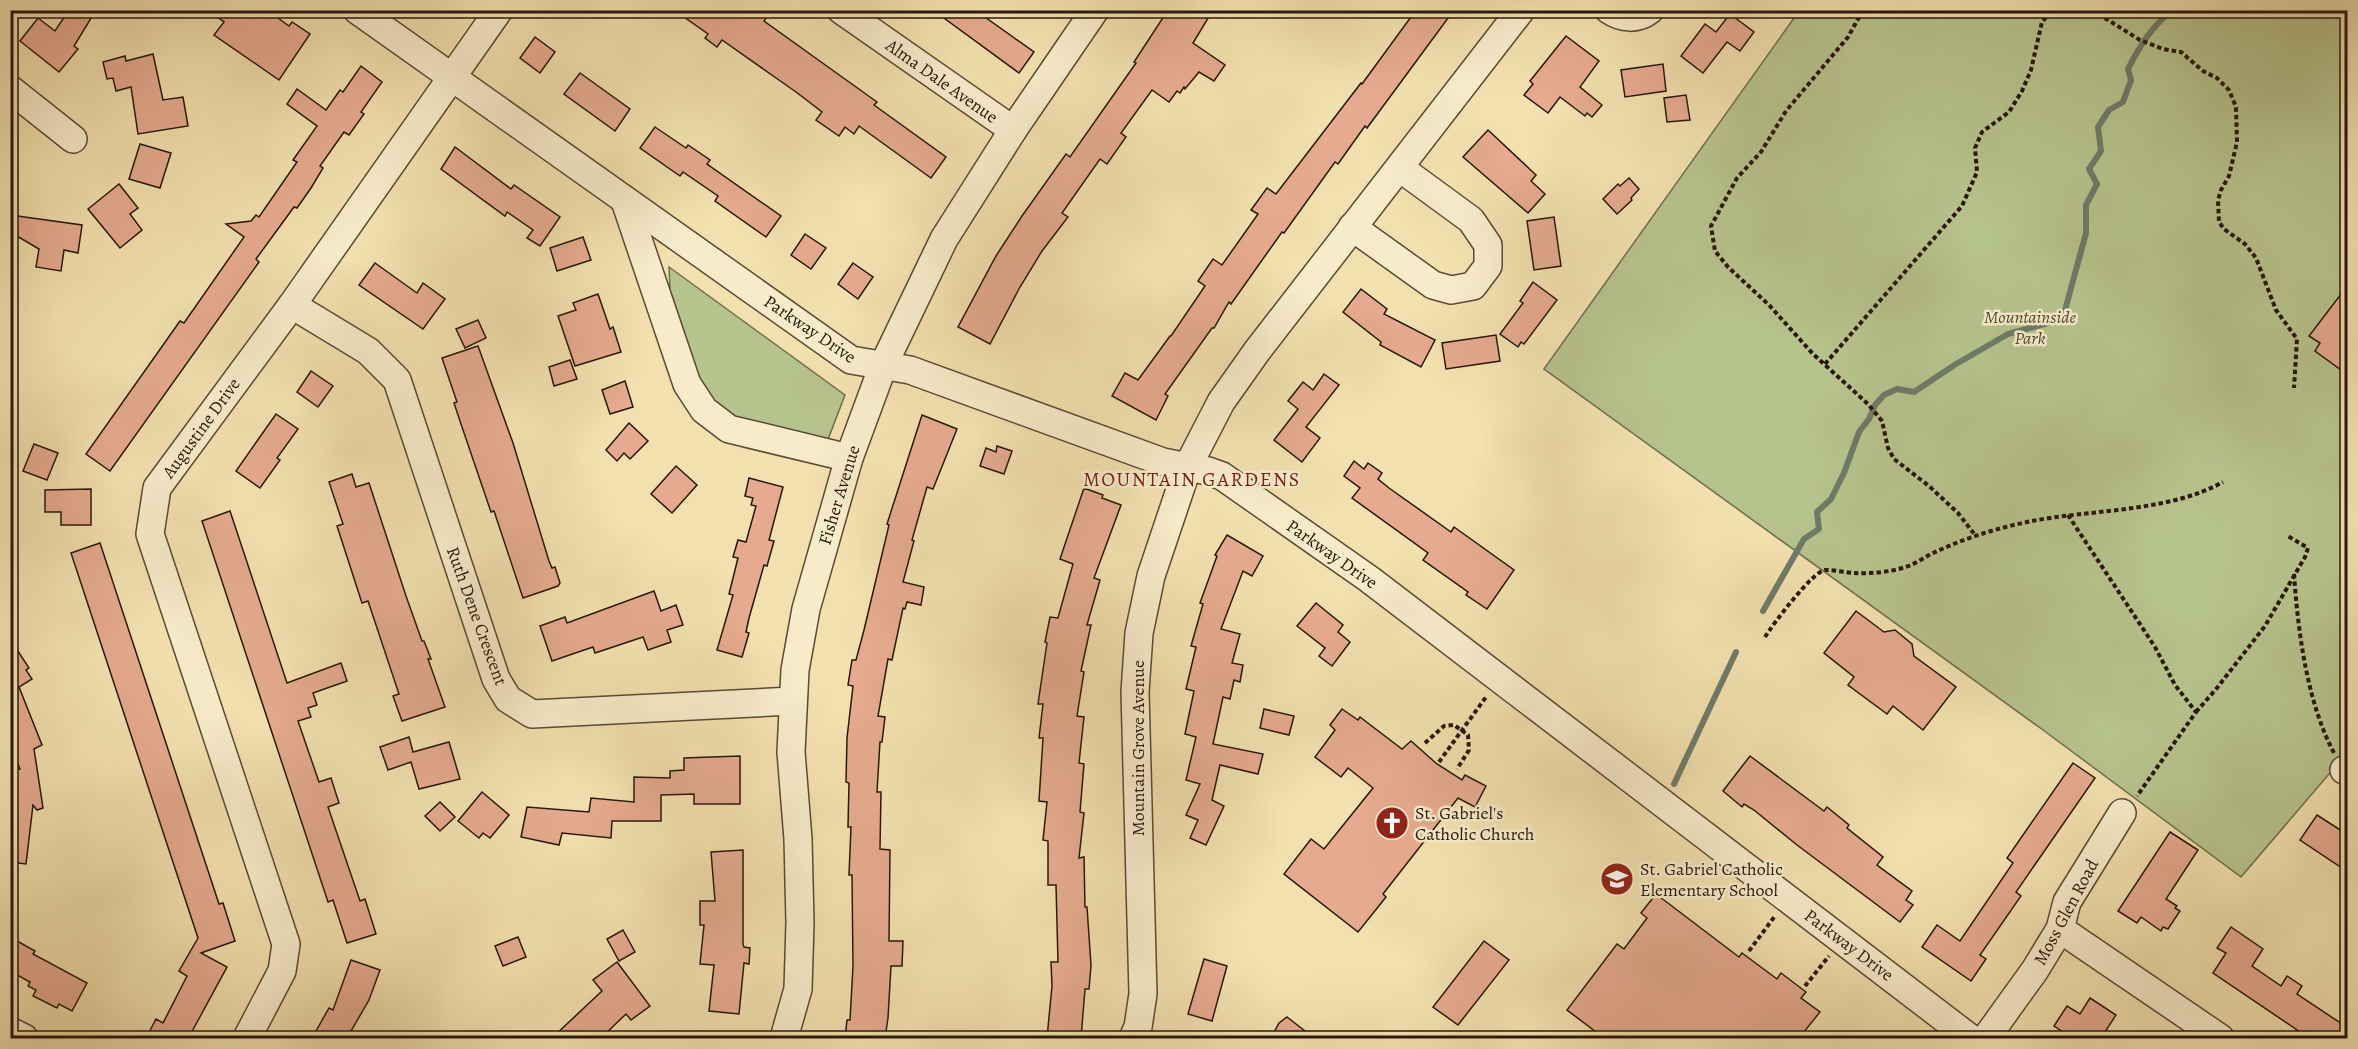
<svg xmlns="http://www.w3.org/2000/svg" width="2358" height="1049" font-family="Alegreya,serif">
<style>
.green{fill:#b7c38d;stroke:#706d4c;stroke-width:1.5}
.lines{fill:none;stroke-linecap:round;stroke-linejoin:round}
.stream{stroke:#6e7b67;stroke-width:6}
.building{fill:#e5aa8f;stroke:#28170a;stroke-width:1.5}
.minor-casing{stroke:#5a4933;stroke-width:30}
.path{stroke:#28170a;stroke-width:4;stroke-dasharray:4.5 3;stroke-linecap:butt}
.minor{stroke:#f7ebca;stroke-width:27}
.labels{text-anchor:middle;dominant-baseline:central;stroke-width:5;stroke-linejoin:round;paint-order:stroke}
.street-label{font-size:18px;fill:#28170a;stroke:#f7ebca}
.park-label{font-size:18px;font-style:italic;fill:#534b31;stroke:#f7ebca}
.poi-label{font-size:18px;fill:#28170a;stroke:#f7ebca;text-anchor:start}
.neighbourhood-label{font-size:20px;letter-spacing:1.5px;fill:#7a1f14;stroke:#f7ebca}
</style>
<rect width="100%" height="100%" fill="#f2e0ae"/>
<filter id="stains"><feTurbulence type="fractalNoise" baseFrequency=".00333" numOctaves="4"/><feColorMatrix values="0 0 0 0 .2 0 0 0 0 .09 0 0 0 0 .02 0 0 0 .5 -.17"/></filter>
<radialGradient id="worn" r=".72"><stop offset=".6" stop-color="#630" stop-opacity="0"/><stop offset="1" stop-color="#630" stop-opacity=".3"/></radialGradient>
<g class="green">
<path d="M1799,11h548v742l-106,124 -198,-147 -499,-361z"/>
<path d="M669,267l176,128 -18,47 -100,-24 -20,-17 -37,-111z"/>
</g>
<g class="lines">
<g class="stream">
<path d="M1763,611l41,-72 15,-10 -2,-17 14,-13 13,-26 15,-41 10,-13 6,-14 9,-10 13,-6 17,3 42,-28 52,-30 37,-10 19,-10 22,-81v-28l11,-21 -8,-15 12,-18 -3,-24 11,-17 14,-8 8,-22 -3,-11c13,-25 22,-40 44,-59"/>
<path d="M1674,784l62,-132"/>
</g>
</g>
<g class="building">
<path d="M69,10h27l-22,36 4,3 -19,23 -39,-31 18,-23 17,13z"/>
<path d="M208,10h59l22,16 3,-4 18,12 -31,46 -65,-45 10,-13z"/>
<path d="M674,10h97l-7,11 113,81 -3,3 72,52 -15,21 -72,-52 -5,8 -9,-7 -6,9 -23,-16 6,-8 -26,-20 -74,-52 -5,7 -12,-9 3,-4z"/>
<path d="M933,10h42l59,42 -15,21z"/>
<path d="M1168,10h45l-20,33 32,22 -11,16 -15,-9 -14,17 -1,-2 -4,6 -3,-2 -8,11 -17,-12 -31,43 5,4 -19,27 -7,-5 -38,54 6,4 -26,34 -22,36 -30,57 -32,-17 38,-71 26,-40 44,-62 4,3 66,-94 -2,-1z"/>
<path d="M1416,10h38l-87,118 -2,-2 -27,38 -3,-2 -51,71 -2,-1 -51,72 -2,-2 -15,26h-2l-47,66 3,2 -12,24 -44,-24 13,-23 13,7 32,-44h1l34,-50 -7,-5 15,-22 9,6 36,-51 -7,-4 16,-22 9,6 85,-111 1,1z"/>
<path d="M1730,14l24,18 -14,19 -13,-9 -24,31 -22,-17 24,-32 11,8z"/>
<path d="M1566,36l33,25 -19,26 22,18 -10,12 -5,-4 -2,3 -25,-19 -12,16 -24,-18 9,-11 -3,-3z"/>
<path d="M535,37l20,15 -15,21 -20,-15z"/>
<path d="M153,54l10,46 20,-3 5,29 -50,8 -7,-47 -15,4 -3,-13 -6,1 -4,-17 22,-6 1,5z"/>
<path d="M1663,64l3,27 -41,6 -4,-27z"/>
<path d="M361,66l21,16 -21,30 3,2 -15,21 -5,-3 -24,34 3,2 -12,20 -14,20 -3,-1 -38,52 3,3 -149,209 -24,-17 94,-133 4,2 60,-86 -18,-13 25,-3 5,-6 3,2 38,-55 -4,-2 24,-34 -30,-22 10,-15 29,21 14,-20 3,2z"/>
<path d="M580,73l50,36 -15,22 -51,-37z"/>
<path d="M1686,95l4,25 -23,2 -3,-24z"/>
<path d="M655,127l31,21 2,-3 22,15 -3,4 74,52 -15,21 -51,-36 3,-5 -35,-24 -3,4 -40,-28z"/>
<path d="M1488,130l48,45 -5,6 14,13 -17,19 -65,-56z"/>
<path d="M140,144l31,9 -11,35 -31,-9z"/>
<path d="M455,147l56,42 3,-4 46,32 -20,29 -13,-8 6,-8 -26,-18 -2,4 -64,-47z"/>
<path d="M1629,178l10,11 -8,9 1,2 -15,14 -14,-15 15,-15 2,2z"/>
<path d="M119,184l19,24 -8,6 12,16 -22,18 -32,-39z"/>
<path d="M10,215l72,10 -4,28 -14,-3 -3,21 -25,-4 3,-18 -29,-17z"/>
<path d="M1554,217l7,49 -27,4 -7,-49z"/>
<path d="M805,234l21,14 -15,21 -20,-14z"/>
<path d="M583,237l8,23 -34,11 -7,-23z"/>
<path d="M375,263l42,30 6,-10 22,16 -22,30 -64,-44z"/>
<path d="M853,263l20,14 -15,22 -20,-15z"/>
<path d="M1533,282l24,18 -33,44 -3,-2 -3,5 -18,-13 23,-31 -3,-2z"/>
<path d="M2348,285v90l-33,-24 5,-8 -11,-7z"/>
<path d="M1361,289l26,20 -3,5 51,26 -14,27 -41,-22 1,-3 -38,-30z"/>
<path d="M598,294l12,35 3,-2 8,25 -46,14 -17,-50 18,-6 -3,-7z"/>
<path d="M478,320l8,18 -21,10 -9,-19z"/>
<path d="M1496,335l4,26 -54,8 -4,-26z"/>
<path d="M478,346l35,97 36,118 3,7 3,-1 5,16 -2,3 -35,12 -29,-87 -3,1 -29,-85 -8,-24 3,-1 -15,-44z"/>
<path d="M570,360l7,19 -23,7 -5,-19z"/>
<path d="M311,371l22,15 -15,21 -21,-15z"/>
<path d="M1324,374l15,11 -33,42 14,11 -18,24 -28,-22 24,-31 -10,-8 15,-19 10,8z"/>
<path d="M625,381l8,26 -23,7 -8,-24z"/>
<path d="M276,414l22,15 -21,29 3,2 -20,28 -24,-17z"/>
<path d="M922,415l35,14 -24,60 -6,-2 -15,53 2,1 -11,41 21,5 -3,18 -14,-3 -2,7 -2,-1 -11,52 -4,-1 -10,57 7,1 -3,25h-2l-3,50h4l-1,57 10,1 -1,91h14l-1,25h-11l-3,52 -3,20h-40l2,-18h3l3,-54 -1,-91h-3l2,-48h-3l1,-44 -3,-1 1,-44 6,-52 -5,-1 4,-25h4l8,-30 25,-105 -2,-1z"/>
<path d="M629,423l19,18 -18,18 -6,-6 -7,8 -11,-11z"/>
<path d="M34,444l24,9 -11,27 -24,-9z"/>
<path d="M997,446l15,5 -8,23 -24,-8 6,-18 10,4z"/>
<path d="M1354,461l10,8 4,-6 14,10 -4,6 11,9 62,44 3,-5 60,43 -27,39 -21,-14 2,-3 -45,-32 5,-7 -76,-55 8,-10 -16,-12z"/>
<path d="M676,466l21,19 -25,28 -21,-19z"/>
<path d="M352,474l4,13 13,-4 37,113 16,45h2l7,18h-3l17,48 -43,14 -9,-25 6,-2 -31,-93 -6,2 -25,-77 6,-2 -14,-42z"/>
<path d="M749,478l34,9 -14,53 5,1 -7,25 -3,-1 -15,53 -3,14 3,1 -7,24 -25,-7 16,-55 -4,-1 9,-36 -5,-1 5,-17 8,2 10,-36 -5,-1 2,-7 -8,-2z"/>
<path d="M1084,488l19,7 -1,3 19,7 -27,73 6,2 -13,45h4l-10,46 3,1 -7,44 7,1 -5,46 5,1 -4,48 4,1 -5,45 5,-1 1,50h2l4,58 -2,24h-4l-4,49h-34l5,-52 -1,-24h7l-2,-77h-8v-44l-5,-1 4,-38 -8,-1 4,-63h-4l4,-34h-5l9,-61 -2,-1 5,-25 8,1 15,-54 -13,-5z"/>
<path d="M91,489v36h-30v-13h-16v-22z"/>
<path d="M230,511l57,172 54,-20 6,18 -34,12 4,12 -9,3 3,9 -13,4 21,61 12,-4 8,25 -11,4 32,94 5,-2 11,35 -29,9 -14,-43 -5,2 -126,-381z"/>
<path d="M1227,535l36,21 -11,20 -9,-5 -22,58 19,5 -8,29 11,2 -3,17 -6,-2 -4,19 -7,-2 -10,47 50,10 -5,20 -38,-9 -8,35 12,6 -18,39 -16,-7 8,-18 -12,-5 14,-31 -14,-4 10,-43 -11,-3 9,-43 -8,-2 10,-42 -5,-1 12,-42 -3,-1 17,-47 -2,-1z"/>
<path d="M100,543l119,361 4,-1 12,38 -34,12 26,14 -38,70 3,1h-46l10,-19 7,4 24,-47 -8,-5 19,-33 -127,-385z"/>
<path d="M654,591l7,20 15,-6 7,20 -16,5 4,12 -23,8 -5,-13 -48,16 -2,-6 -41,14 -12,-35 25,-9 2,6z"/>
<path d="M1316,603l27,22 -5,7 12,10 -18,24 -13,-10 6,-8 -28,-22z"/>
<path d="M1856,611l28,21 11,-2 17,14 2,12 42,31 -33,43 -30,-24 -6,8 -39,-29 6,-8 -30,-24z"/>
<path d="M10,639l19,29 -3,2 6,9 -13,8 23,58 -8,4 9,59 -6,2 -4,-5 -7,59 -16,-2v-36h5l-5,-31v-24l10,-2 -10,-23z"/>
<path d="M1264,709l30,7 -5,19 -29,-7z"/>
<path d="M1342,709l16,11 2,-3 42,32 9,-8 26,23 25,16 3,-5 21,11 -11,21 -17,-9 -75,96 3,3 -28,35 -74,-58 27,-35 13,10 49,-61 -25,-20 -7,9 -26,-20 20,-27 -5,-5z"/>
<path d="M409,737l4,15 36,-10 11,37 -41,10 -8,-27 -23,8 -8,-23z"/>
<path d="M740,756v48h-46v-10l-33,1v26h-49l-1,17 -49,-5 -3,12 -38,-8 6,-30 62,5 2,-14 43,4v-25l36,1v-7l14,-1v-12z"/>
<path d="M1750,756l74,55 3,-4 22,18 -2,3 36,29 -6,8 35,26 -6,9 7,5 -13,17 -103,-77 -43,-35 -10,-6 -2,3 -19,-16z"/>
<path d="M2073,763l22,15 -79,114 5,4 -41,59 6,4 -15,22 -49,-34 15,-22 23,16 53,-78 -6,-5z"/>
<path d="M482,792l27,23 -19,23 -7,-5 -4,5 -21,-17z"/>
<path d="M440,802l15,15 -15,14 -15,-15z"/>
<path d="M2317,815l31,20v37l-48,-32z"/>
<path d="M2170,832l28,18 -32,49 11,7 -2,2 5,3 -12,18 -5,-2 -2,4 -20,-14 -4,6 -19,-12z"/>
<path d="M743,850v94l1,3 6,1 -1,16 -5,-1 -5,51 -30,-3 5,-46 -14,-1 4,-39h-4v-24h15l-4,-49z"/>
<path d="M1656,894l83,63 3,-4 35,26 4,-6 25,19 -5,6 19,14 -21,26h-195l-37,-28 50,-66 7,5 23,-31 -6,-5z"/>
<path d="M2231,927l32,22 -11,17 29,20 6,-10 15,10 -5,8 51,34v10h-39l-96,-65 13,-20 -9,-5z"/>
<path d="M623,930l12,22 -16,9 -12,-22z"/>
<path d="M10,937l25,14 -2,3 54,29 -15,28 -13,-7 -2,4 -24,-12 3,-6 -8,-4 2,-4 -20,-11z"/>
<path d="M518,937l8,20 -23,9 -8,-20z"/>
<path d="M1484,941l25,19 -51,65 -25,-18z"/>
<path d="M1204,959l23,7 -15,55 -24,-7z"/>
<path d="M351,960l29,10 -11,30 -22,38h-35l17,-30 4,2z"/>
<path d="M617,962l33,44 -19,14 -5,-6 -25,24h-49l50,-47 -9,-11z"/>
<path d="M2090,998l26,17 -15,23h-29l-18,-12 13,-20 13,8z"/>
<path d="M1287,1017l27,21h-43l8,-15z"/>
</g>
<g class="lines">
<g class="minor-casing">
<g id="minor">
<path d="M357,10l494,350 59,10 253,92 45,9 14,5 147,103 601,459"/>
<path d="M841,10l172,120"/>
<path d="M1609,10c13,9 29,10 41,0"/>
<path d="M10,89l63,50"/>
<path d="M625,201l62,183 17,26 25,19 120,29"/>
<path d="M1352,227l81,58 18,5 22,-4 15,-20v-21l-17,-25 -71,-52"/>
<path d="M292,305l76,46 29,29 99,299 12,20 24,15 260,-13"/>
<path d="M2344,770l4,2"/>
<path d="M2060,929l160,109"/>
<path d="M10,1031l14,7"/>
<path d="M247,1038l35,-67 4,-27 -136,-410 7,-46 135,-183 207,-295"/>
<path d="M784,1038l14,-49 2,-66 -2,-84 -7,-87 4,-82 11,-61 43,-151 34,-92 61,-127 69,-109 82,-120"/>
<path d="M1133,1038l5,-11 5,-33 -8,-302 4,-59 12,-57 37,-110 33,-64 36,-51 264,-341"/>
<path d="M1986,1038l49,-68 25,-41 7,-27 55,-89"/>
</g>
</g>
<g class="path">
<path d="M1863,10l-15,27 -62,74 -25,41 -24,26 -26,48 4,25 13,16 41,38 44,49 55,50 14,17 6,27 6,11 35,27 29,27 17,22"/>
<path d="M2092,10l48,30 23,9 18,3 22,19 14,7 12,12 7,17 1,35 -8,34 -8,14 -3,10 1,22 5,7 21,15 11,14 20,52 21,29 -3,49"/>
<path d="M1825,364l137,-158 15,-34 -2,-24 7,-16 27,-20 13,-21 9,-21 11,-48 10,-12"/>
<path d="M2068,515l87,132 20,38 21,27 -59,84"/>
<path d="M2294,574c4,58 13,128 40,179"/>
<path d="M1765,637c8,-13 48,-66 60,-67 9,0 19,2 28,3 18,1 41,-1 58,-8 7,-3 14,-8 20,-11 31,-15 63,-25 96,-32 62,-13 140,-9 196,-40"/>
<path d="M2196,712l21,-24 48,-62 40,-69 3,-9 -22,-13"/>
<path d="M1425,743l19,-17 10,-1 14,10 1,15 -12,19"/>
<path d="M1439,762l47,-65"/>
<path d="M1749,951l26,-35"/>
<path d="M1805,986l24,-30"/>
</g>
<use href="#minor" class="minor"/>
</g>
<defs>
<g id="church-disc" transform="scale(1.725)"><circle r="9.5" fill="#8f2418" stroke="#f7ebca"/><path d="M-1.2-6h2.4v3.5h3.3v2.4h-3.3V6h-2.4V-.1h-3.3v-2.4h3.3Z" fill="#fff"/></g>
<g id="school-disc" transform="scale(1.725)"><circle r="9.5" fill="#8f2418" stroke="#f7ebca"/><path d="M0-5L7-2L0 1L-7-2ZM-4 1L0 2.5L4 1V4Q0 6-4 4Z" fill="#fff"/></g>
</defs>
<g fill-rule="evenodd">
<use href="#church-disc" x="1392" y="823"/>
<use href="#school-disc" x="1617" y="879"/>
</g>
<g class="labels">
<g class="street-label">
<text transform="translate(942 81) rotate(35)">Alma Dale Avenue</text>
<text transform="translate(810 329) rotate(34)">Parkway Drive</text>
<text transform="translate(201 428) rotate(-54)">Augustine Drive</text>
<text transform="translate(839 495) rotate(-73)">Fisher Avenue</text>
<text transform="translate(1332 554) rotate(35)">Parkway Drive</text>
<text transform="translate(477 616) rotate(70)">Ruth Dene Crescent</text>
<text transform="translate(1138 748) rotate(-90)">Mountain Grove Avenue</text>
<text transform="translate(2066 912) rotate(-62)">Moss Glen Road</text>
<text transform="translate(1849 945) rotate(37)">Parkway Drive</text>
</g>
<g class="park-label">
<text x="2030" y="317">Mountainside<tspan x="2030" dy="21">Park</tspan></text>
</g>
<g class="poi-label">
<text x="1415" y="813">St. Gabriel's<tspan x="1415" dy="21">Catholic Church</tspan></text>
<text x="1640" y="869">St. Gabriel Catholic<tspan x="1640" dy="21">Elementary School</tspan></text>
</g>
<g class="neighbourhood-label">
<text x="1192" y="479">MOUNTAIN GARDENS</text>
</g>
</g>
<rect width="2358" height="1049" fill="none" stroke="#f2e0ae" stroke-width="36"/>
<rect x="12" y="12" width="2334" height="1025" fill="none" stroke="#28170a" stroke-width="3"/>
<rect x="18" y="18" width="2322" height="1013" fill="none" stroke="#28170a" stroke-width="1.5"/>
<rect width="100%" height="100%" filter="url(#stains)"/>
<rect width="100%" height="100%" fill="url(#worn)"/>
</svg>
